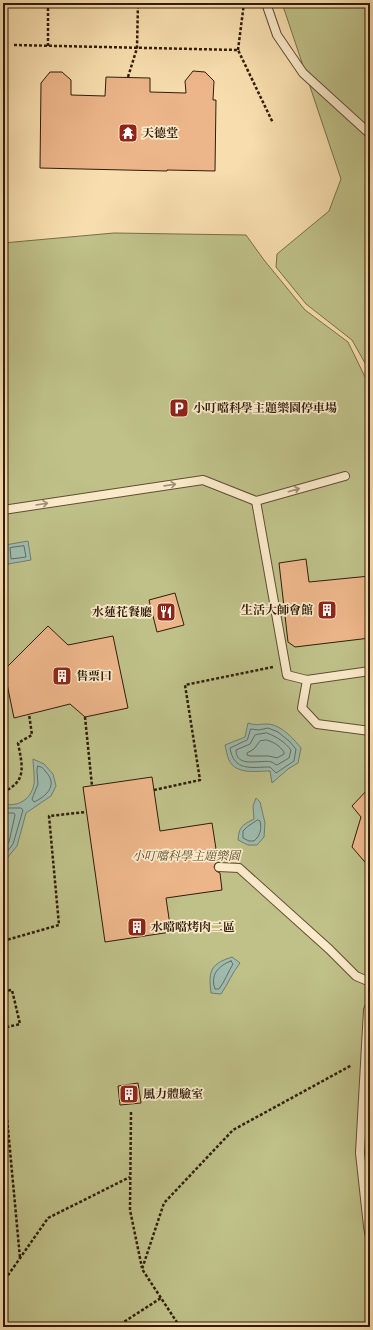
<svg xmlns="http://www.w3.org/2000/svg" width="373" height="1330" font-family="'IM FELL DW Pica','Noto Serif TC',serif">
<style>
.green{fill:#bfc189;stroke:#786f4a}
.water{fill:#9ebcaf;stroke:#727c6d}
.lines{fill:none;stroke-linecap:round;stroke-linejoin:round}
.shore{stroke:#676c5d;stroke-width:1}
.building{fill:#ecb58a;stroke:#301d0b}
.lane-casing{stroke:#624d34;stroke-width:10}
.path{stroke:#301d0b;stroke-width:2.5;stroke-dasharray:3 2;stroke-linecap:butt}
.lane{stroke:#faeaca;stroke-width:8}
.oneway{stroke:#9f8e74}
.labels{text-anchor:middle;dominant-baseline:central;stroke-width:3.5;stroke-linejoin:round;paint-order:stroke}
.poi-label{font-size:12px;font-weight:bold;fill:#301d0b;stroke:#faeaca;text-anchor:start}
.park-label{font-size:12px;font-style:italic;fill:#5b4e31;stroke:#faeaca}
</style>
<rect width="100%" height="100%" fill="#f8deae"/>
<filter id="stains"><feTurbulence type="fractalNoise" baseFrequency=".005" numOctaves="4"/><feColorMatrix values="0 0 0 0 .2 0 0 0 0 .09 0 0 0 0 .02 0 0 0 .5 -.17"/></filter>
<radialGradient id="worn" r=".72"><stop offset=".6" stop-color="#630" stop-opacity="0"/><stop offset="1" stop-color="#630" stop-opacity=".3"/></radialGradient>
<g class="green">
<path d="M282,3h88v369l-18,-32 -46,-36 -30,-37 1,-13 52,-43 12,-32z"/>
<path d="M114,233l132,2 18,25 41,50 43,32 18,37 4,6v942h-367v-1084z"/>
</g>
<g class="water">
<path d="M28,541l3,19 -23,4 -3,-19z"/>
<path d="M248,723c10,3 9,1 19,1 13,0 26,14 34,24l-3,15 -10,6 -16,14 -2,-12c-14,0 -34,4 -41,-11 -2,-4 -3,-11 -4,-15l20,-8z"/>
<path d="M33,759l11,5 9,10 3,12 -5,10 -25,17 -9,33 -14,17v-59c15,3 28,-4 31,-20 1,-5 -1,-19 -1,-25z"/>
<path d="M256,798l4,4 5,21 -1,14 -7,8h-9l-10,-5c1,-13 4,-15 16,-21l-1,-13z"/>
<path d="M232,957l8,6c-8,10 -12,21 -19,31l-10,-1c-3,-23 0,-29 21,-36z"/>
</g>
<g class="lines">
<g class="shore">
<path d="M24,546l2,11 -15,2 -1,-11z"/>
<path d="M251,729l8,1 9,-2 10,4 11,9 7,8 -2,12 -18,12 -6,-6c-19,0 -36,5 -40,-19l17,-8z"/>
<path d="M267,733c10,4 18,9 24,17l-2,8 -12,7c-1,0 -4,-2 -5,-3 -11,-3 -36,7 -36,-12l14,-6 5,-9z"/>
<path d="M267,740c7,2 13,6 17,12v2l-7,4 -8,-2h-19l-3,-1v-2l7,-4 6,-8z"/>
<path d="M38,766c4,1 5,2 8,6 12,13 1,24 -12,30l-2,-3 6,-15 -1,-13z"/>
<path d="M3,808h18l2,2 -10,34 -10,13"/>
<path d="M3,813h11l1,2 -6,27 -6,7"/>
<path d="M258,820l2,1c2,8 0,15 -6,20h-5l-6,-3v-7l4,-4z"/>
<path d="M231,961l2,3c-5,8 -8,17 -14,25h-4c-5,-14 3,-23 16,-28z"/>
</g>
</g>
<g class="building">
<path d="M193,71l12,1 9,9 -1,19h3l-1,71 -48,-1v1l-127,-3 1,-85 9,-11h12l9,8v15l34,1 1,-19 44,1v14l36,1 -1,-12z"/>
<path d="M306,559l3,23 61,-6v62l-75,9 -7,-5 -9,-79z"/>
<path d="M175,593l9,32 -27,7 -8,-32z"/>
<path d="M48,626l20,19 45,-9 15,72 -43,9 -15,-13 -56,14 -7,-34 -4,1v-17l4,-1z"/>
<path d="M152,777l8,54 52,-8 6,39 -3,2 -1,3 2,4 4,2 2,17 -56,8 5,34 -66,10 -22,-155z"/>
<path d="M370,787v81l-18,-21 9,-30 -9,-11z"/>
<path d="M138,1083l3,20 -21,2 -2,-19z"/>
</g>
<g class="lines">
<g class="lane-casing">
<g id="lane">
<path d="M266,3l11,32 26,38 67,61"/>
<path d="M256,501l31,174 20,5 63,-9"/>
<path d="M3,510l200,-30 53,21 89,-25"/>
<path d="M307,680l-5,28 15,16 53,7"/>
<path d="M219,867l20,1 90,81 27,27 14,6"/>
<path d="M370,1005l-2,5 -8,143 8,73 2,11"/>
</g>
</g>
<g class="path">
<path d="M48,3v43"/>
<path d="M14,45l224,5 35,73"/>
<path d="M238,50l6,-47"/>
<path d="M128,77l9,-29 1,-45"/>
<path d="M85,717l7,69"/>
<path d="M154,790l46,-10 -15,-95 88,-18"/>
<path d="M3,792c25,-11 19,-27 15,-49l14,-8 -3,-21"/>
<path d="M3,941l56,-16 -10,-109 37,-4"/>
<path d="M3,991l9,-1 8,34 -17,4"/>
<path d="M3,1075l17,183"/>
<path d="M131,1112l-1,98 12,58"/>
<path d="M3,1284l1,-3 44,-63 82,-41"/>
<path d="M116,1327l45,-29"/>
<path d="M180,1327l-38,-58 22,-66 69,-73 119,-65"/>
</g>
<use href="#lane" class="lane"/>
</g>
<defs><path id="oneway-shaft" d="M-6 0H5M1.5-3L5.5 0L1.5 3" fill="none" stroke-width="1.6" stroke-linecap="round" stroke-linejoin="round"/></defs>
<g class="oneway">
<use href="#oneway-shaft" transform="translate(170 485) rotate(-8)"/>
<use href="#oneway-shaft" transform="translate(294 490) rotate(-16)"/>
<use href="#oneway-shaft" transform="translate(42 504) rotate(-9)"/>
</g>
<defs>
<g id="temple-square" transform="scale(1)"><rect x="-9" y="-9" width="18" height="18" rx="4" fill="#8f2418" stroke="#faeaca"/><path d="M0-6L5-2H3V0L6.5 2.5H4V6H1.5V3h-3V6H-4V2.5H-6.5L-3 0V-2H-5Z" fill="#fff"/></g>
<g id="parking-square" transform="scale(1)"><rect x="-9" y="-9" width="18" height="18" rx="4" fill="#8f2418" stroke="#faeaca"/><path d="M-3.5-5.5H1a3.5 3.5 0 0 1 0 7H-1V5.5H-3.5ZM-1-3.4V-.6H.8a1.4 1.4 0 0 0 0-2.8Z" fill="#fff"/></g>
<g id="building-square" transform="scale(1)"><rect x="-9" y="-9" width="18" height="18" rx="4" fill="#8f2418" stroke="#faeaca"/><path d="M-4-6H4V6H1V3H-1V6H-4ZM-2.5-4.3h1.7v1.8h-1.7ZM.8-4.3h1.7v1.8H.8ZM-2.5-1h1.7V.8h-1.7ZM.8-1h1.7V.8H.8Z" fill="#fff"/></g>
<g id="restaurant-square" transform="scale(1)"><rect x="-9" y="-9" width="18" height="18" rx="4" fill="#8f2418" stroke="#faeaca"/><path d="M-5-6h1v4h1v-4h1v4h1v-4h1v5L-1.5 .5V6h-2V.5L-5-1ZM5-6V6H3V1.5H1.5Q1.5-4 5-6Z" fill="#fff"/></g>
</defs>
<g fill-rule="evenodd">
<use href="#temple-square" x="128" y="133"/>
<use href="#parking-square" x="179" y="408"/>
<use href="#building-square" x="327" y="610"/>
<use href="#restaurant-square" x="166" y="612"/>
<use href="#building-square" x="62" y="676"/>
<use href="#building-square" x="137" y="927"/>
<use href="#building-square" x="129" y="1094"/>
</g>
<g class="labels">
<g class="poi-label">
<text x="142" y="133">天德堂</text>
<text x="193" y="408">小叮噹科學主題樂園停車場</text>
<text x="313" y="610" text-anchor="end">生活大師會館</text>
<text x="152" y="612" text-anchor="end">水蓮花餐廳</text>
<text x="76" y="676">售票口</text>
<text x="151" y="927">水噹噹烤肉二區</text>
<text x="143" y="1094">風力體驗室</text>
</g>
<g class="park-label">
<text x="186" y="856">小叮噹科學主題樂園</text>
</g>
</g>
<rect width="373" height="1330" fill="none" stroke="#f8deae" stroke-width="16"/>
<rect x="4" y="4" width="365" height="1322" fill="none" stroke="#301d0b" stroke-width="2"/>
<rect x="8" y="8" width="357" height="1314" fill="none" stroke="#301d0b"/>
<rect width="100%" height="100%" filter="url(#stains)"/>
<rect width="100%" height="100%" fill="url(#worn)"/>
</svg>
